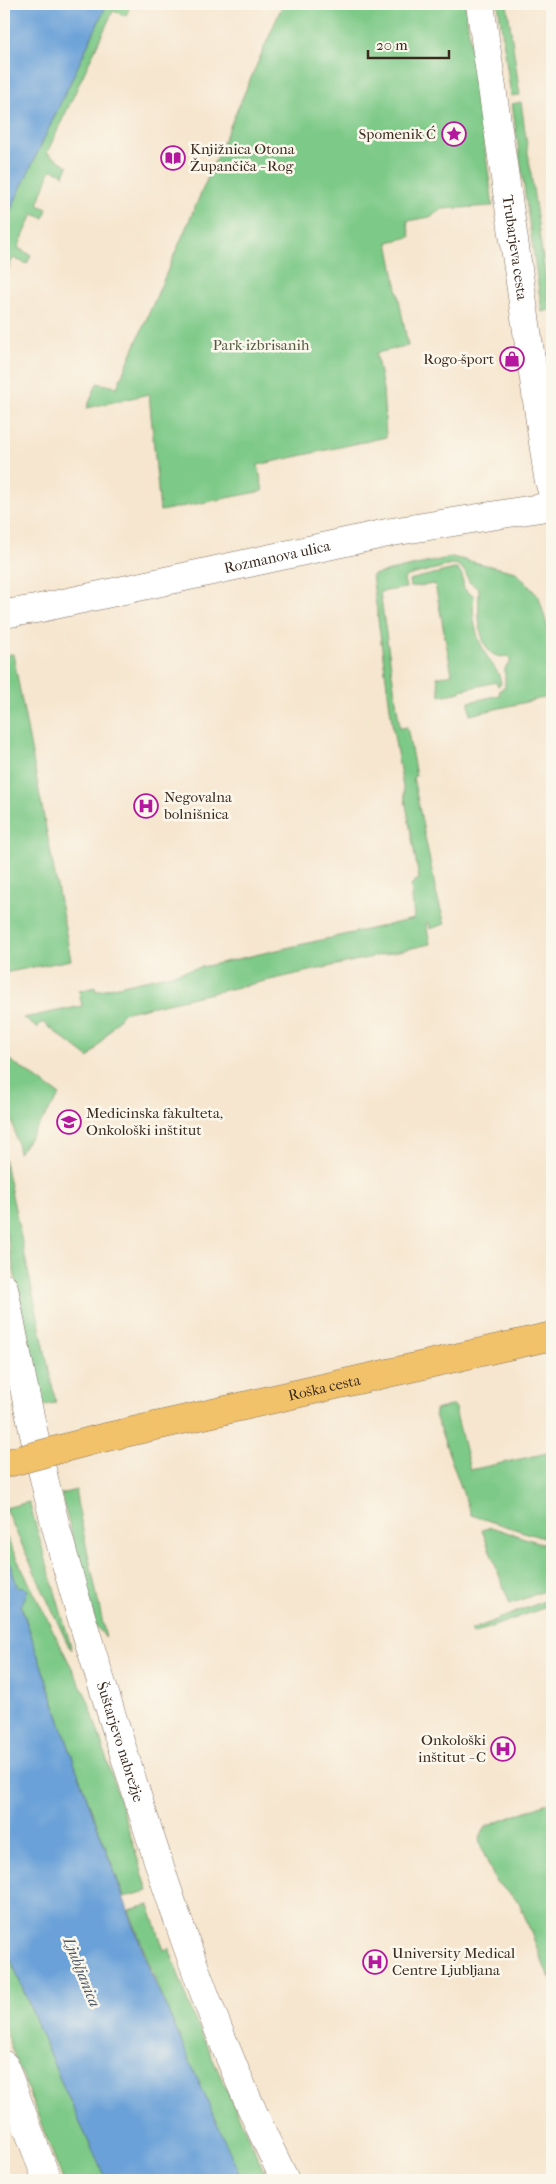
<svg xmlns="http://www.w3.org/2000/svg" width="556" height="2184" font-family="'IM FELL French Canon',serif">
<style>
.green{fill:#7dc987;stroke:#5c7a52}
.water{fill:#6ba1d8;stroke:#53667b}
.lines{fill:none;stroke-linecap:round;stroke-linejoin:round}
.minor-casing{stroke:#7c6c5c;stroke-width:29}
.major-casing{stroke:#7c6c5c;stroke-width:29}
.minor{stroke:#fff;stroke-width:28}
.major{stroke:#f2c26a;stroke-width:28}
.major-bridge-casing{stroke:#7c6c5c;stroke-width:29;stroke-linecap:butt}
.major-bridge{stroke:#f2c26a;stroke-width:28}
.labels{text-anchor:middle;dominant-baseline:central;stroke-width:5;stroke-linejoin:round;paint-order:stroke}
.poi-label{font-size:15px;fill:#3b2a1e;stroke:#fbf7ec;text-anchor:start}
.street-label{font-size:15px;fill:#3b2a1e;stroke:#fbf7ec}
.park-label{font-size:15px;fill:#4f5a3e;stroke:#fbf7ec}
.water-label{font-size:16px;font-style:italic;fill:#4e5a68;stroke:#fbf7ec}
</style>
<rect width="100%" height="100%" fill="#fbf7ec"/>
<filter id="ink" filterUnits="userSpaceOnUse"><feTurbulence type="fractalNoise" baseFrequency=".02" numOctaves="2"/><feDisplacementMap in="SourceGraphic" scale="10" xChannelSelector="R" yChannelSelector="G"/><feConvolveMatrix kernelMatrix="1 2 1 2 8 2 1 2 1" color-interpolation-filters="sRGB"/></filter>
<filter id="wash" filterUnits="userSpaceOnUse"><feTurbulence type="fractalNoise" baseFrequency=".0096" numOctaves="4" result="noise"/><feDisplacementMap in="SourceGraphic" scale="20" xChannelSelector="R" yChannelSelector="G"/><feGaussianBlur stdDeviation="1.12" result="paint"/><feColorMatrix in="noise" values="0 0 0 0 0 0 0 0 0 0 0 0 0 0 0 0 0 1.4 0 .05"/><feComposite in="paint" operator="in"/></filter>
<g filter="url(#wash)">
<rect width="100%" height="100%" fill="#f6e6cf"/>
<g class="green">
<path d="M107,4h24l-5,12 -13,-5 -66,142 21,13 -4,9 -10,-5 -4,1 -12,34 9,4 -3,9 -11,-4 -15,34 13,7 -4,9 -14,-6 -9,20v-54z"/>
<path d="M283,4h182l28,202 -51,3 -12,8 -23,4 3,16 -22,5 20,104 -32,7 7,36 3,48 -128,28 5,26 -103,20 -11,-117 -62,14 10,-25 20,4z"/>
<path d="M498,4h9l13,91 -9,1z"/>
<path d="M521,102l29,208 -8,2 -30,-208z"/>
<path d="M452,557l64,15 23,25 11,39 2,17v43l-82,19 -1,-13 30,-7 1,-5 5,-4v-18l6,-7 -3,-5c-32,8 -30,-47 -29,-67l-10,-7c-3,-8 -5,-15 -14,-18l-48,12 -3,3 2,9 -26,4 20,136 7,-1 9,49 -3,1 24,119 8,28 -15,5 -1,-6h-3l4,21 -307,69 -34,45 -47,-36 -5,6 -14,-10 59,-12 -3,-15 16,-4 1,4 318,-72 -3,-33 3,-4 5,-3 -26,-149 -21,-155z"/>
<path d="M454,569h3l5,6 2,14 10,7c-3,23 3,44 15,64 6,8 11,14 12,24l-3,2 -2,-4 -35,8v2l-21,4 -3,-19 15,-3 -17,-90 -25,3 -1,-7z"/>
<path d="M13,654l58,306 -67,13v-318z"/>
<path d="M4,1049l6,5 -3,4 53,37 -41,58 -15,-71z"/>
<path d="M4,1157l52,246 -15,3 -37,-185z"/>
<path d="M454,1405l16,65 82,-18v89l-81,-26 -36,-100v-5z"/>
<path d="M76,1490l1,12 29,136 -10,-12 -35,-132z"/>
<path d="M29,1502l43,148 -3,-3 -64,-139z"/>
<path d="M491,1527l61,20v41l-42,16 -28,-74z"/>
<path d="M4,1533l84,167 60,191 -24,6 -47,-126 -56,-166 7,-15h-10l-14,-45z"/>
<path d="M552,1598v7l-80,29 -1,-4z"/>
<path d="M552,1801v178l-4,-3 -29,-74 -23,-20 -16,-37 -1,-7 6,-11z"/>
<path d="M149,1905l15,45 5,-2 25,70 74,162h-26c-40,-89 -80,-178 -113,-270z"/>
<path d="M4,1943l55,134 47,103h-43l-59,-151z"/>
</g>
<g class="water">
<path d="M4,4h103l-103,220z"/>
<path d="M4,1545l14,44 3,-3 7,4 -7,16 56,165 74,202 91,207h-136l-47,-103 -55,-134z"/>
</g>
</g>
<g filter="url(#ink)">
<g class="lines">
<g class="minor-casing">
<g id="minor">
<path id="s1" d="M480,4l68,473 4,14"/>
<path id="s2" d="M4,614l32,-5 356,-77 160,-26"/>
<path id="s3" d="M4,1288c13,68 27,136 43,203 23,96 54,190 84,285 43,139 89,273 154,404"/>
<path d="M4,2065l43,115"/>
</g>
</g>
<g class="major-casing">
<g id="major">
<path id="s4" d="M98,1439l454,-103"/>
</g>
</g>
<use href="#minor" class="minor"/>
<use href="#major" class="major"/>
<g class="major-bridge-casing">
<path id="major-bridge" d="M4,1464l94,-25"/>
</g>
<use href="#major-bridge" class="major-bridge"/>
</g>
</g>
<defs>
<g id="sight-ring" transform="scale(1.25)"><circle r="9.5" fill="#fbf7ec" stroke="#b5179e" stroke-width="1.5"/><path d="M0-6L1.8-2.2L6-1.7L2.9 1.2L3.7 5.4L0 3.3L-3.7 5.4L-2.9 1.2L-6-1.7L-1.8-2.2Z" fill="#b5179e"/></g>
<g id="library-ring" transform="scale(1.25)"><circle r="9.5" fill="#fbf7ec" stroke="#b5179e" stroke-width="1.5"/><path d="M-6-4Q-3-5.5-.7-3.5V5Q-3 3-6 4ZM6-4Q3-5.5 .7-3.5V5Q3 3 6 4Z" fill="#b5179e"/></g>
<g id="shop-ring" transform="scale(1.25)"><circle r="9.5" fill="#fbf7ec" stroke="#b5179e" stroke-width="1.5"/><path d="M-5-2.5h2.3a2.7 3.5 0 0 1 5.4 0H5L5.5 6h-11ZM-1.5-2.5h3a1.5 2.3 0 0 0-3 0Z" fill="#b5179e"/></g>
<g id="hospital-ring" transform="scale(1.25)"><circle r="9.5" fill="#fbf7ec" stroke="#b5179e" stroke-width="1.5"/><path d="M-5-5h3v3.5h4V-5h3V5h-3V1.5h-4V5h-3Z" fill="#b5179e"/></g>
<g id="university-ring" transform="scale(1.25)"><circle r="9.5" fill="#fbf7ec" stroke="#b5179e" stroke-width="1.5"/><path d="M0-5L7-2L0 1L-7-2ZM-4 1L0 2.5L4 1V4Q0 6-4 4Z" fill="#b5179e"/></g>
</defs>
<g fill-rule="evenodd">
<use href="#sight-ring" x="454" y="134"/>
<use href="#library-ring" x="173" y="158"/>
<use href="#shop-ring" x="512" y="359"/>
<use href="#hospital-ring" x="146" y="806"/>
<use href="#university-ring" x="69" y="1122"/>
<use href="#hospital-ring" x="503" y="1749"/>
<use href="#hospital-ring" x="375" y="1962"/>
</g>
<g class="labels">
<g class="poi-label">
<text x="436" y="134" text-anchor="end">Spomenik Ć</text>
<text x="190" y="149">Knjižnica Otona<tspan x="190" dy="17">Župančiča - Rog</tspan></text>
<text x="494" y="359" text-anchor="end">Rogo-šport</text>
<text x="164" y="797">Negovalna<tspan x="164" dy="17">bolnišnica</tspan></text>
<text x="86" y="1113">Medicinska fakulteta,<tspan x="86" dy="17">Onkološki inštitut</tspan></text>
<text x="486" y="1740" text-anchor="end">Onkološki<tspan x="486" dy="17">inštitut - C</tspan></text>
<text x="392" y="1953">University Medical<tspan x="392" dy="17">Centre Ljubljana</tspan></text>
</g>
<g class="street-label">
<text stroke="none"><textPath href="#s1" startOffset="246">Trubarjeva cesta</textPath></text>
<text stroke="none"><textPath href="#s2" startOffset="279">Rozmanova ulica</textPath></text>
<text stroke="none"><textPath href="#s4" startOffset="232">Roška cesta</textPath></text>
<text stroke="none"><textPath href="#s3" startOffset="469">Šuštarjevo nabrežje</textPath></text>
</g>
<g class="park-label">
<text x="261" y="345">Park izbrisanih</text>
</g>
<g class="water-label">
<text transform="translate(82 1972) rotate(68)">Ljubljanica</text>
</g>
</g>
<rect width="556" height="2184" fill="none" stroke="#fbf7ec" stroke-width="20"/>
<path d="M368 50v8h81v-8" fill="none" stroke="#3b2a1e" stroke-width="2.5"/>
<text x="376" y="50" font-size="15" fill="#3b2a1e" stroke="#fbf7ec" stroke-width="4" paint-order="stroke">20 m</text>
</svg>
